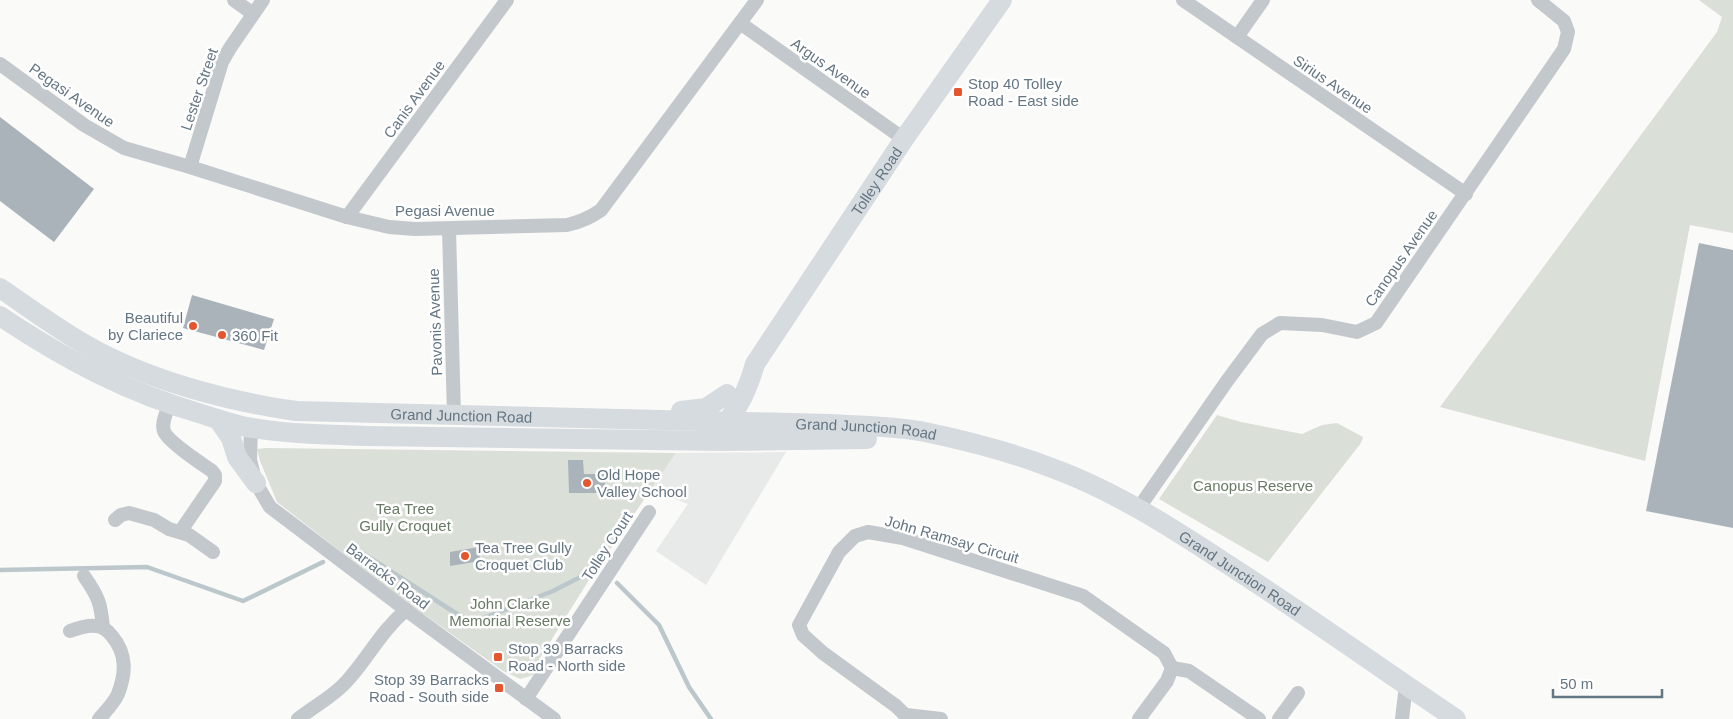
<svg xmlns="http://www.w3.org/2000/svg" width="1733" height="719" font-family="Arial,sans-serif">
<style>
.built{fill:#e8e9e9}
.green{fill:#dadfd7}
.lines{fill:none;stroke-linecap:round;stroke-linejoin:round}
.stream{stroke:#bbc7cb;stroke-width:4.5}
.building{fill:#aab3b9}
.minor{stroke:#c3c8cc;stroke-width:14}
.secondary{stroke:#d6dbdf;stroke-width:20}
.poi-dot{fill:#e4572e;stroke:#fff;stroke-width:2}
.labels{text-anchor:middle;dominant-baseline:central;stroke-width:5;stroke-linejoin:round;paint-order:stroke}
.street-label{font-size:15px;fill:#657683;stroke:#fff}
.poi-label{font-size:15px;fill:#657683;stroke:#fff;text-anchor:start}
.park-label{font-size:15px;fill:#687a64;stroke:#fff}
</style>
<rect width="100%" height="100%" fill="#fafaf8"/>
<path class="built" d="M786,452l-80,133 -50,-34 32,-47 -37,-14 25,-37z"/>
<g class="green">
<path d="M1699,0h34v233l-43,-8 -45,236 -205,-54 277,-375 5,-15z"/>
<path d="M1217,415l24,7 61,12 20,-9 15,-2 26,14 -2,6 -93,119 -109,-63z"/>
<path d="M257,449l9,-1 410,5 -87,127 -49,78c-2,16 -4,17 -20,21l-17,-8 -113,-81 -113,-88 -17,-41z"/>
</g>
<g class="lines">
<g class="stream">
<path d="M346,551l7,-4 118,76 82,-32 43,-22"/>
<path d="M0,570l147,-3 96,34 80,-39"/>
<path d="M617,583l42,42 30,62 22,32"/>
</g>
</g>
<g class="building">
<path d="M0,117l94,72 -40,53 -54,-41z"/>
<path d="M1699,243l34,7v278l-87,-17z"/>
<path d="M192,295l82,24 -10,31 -81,-22z"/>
<path d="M568,460h15l1,14h21v19h-36z"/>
<path d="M479,547l1,14 -30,5v-14z"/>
</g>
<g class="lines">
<g class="minor">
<path d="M234,0l18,13"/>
<path d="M1183,0l283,194"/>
<path d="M740,23l164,116"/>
<path d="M1237,37l26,-37"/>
<path d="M0,64l84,61 40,23 66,19 157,50 42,10 26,2 152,-4c13,-3 23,-7 34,-15l156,-210"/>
<path d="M190,167l32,-105 8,-14 33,-48"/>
<path d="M347,217l160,-217"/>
<path d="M449,229l5,186"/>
<path d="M169,404c-2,8 -8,19 -5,27 3,10 38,33 48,40l3,4v6l-35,51"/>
<path d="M251,428l-1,32 6,23 14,24 136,103 148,109"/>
<path d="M1138,509l89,-128 35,-47 18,-11 42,2 35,7 19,-9 188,-274 4,-17 -4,-11 -26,-21"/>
<path d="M115,520l6,-5 8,-2 25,7 15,9 20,6 24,17"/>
<path d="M84,576c14,20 17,27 19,52"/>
<path d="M70,631c8,-3 17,-6 26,-5 7,0 12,5 16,10 15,18 14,37 6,58 -4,9 -13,18 -19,25"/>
<path d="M1172,668l17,3 70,48"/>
<path d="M526,699l123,-187"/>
<path d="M906,715l35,4"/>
<path d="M298,719c16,-13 35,-22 49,-38 21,-23 34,-50 59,-71"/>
<path d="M909,719l-13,-13 -73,-53 -20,-18 -4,-10 40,-73 16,-16 13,-4 35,6 180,58 81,57 8,15 -5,13 -28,38"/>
<path d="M1279,719l19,-26"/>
<path d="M1402,719l4,-34"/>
</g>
<g class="secondary">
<path id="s1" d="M0,288c28,19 56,40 86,57 61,35 140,56 210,66l534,13c32,2 64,2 95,8 43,9 86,20 127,36 63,23 120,60 175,96 78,50 153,104 229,155"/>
<path d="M0,316c66,44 128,77 205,99 15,5 32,11 48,13 37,6 76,7 114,8l356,5 144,-2"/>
<path d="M681,411l25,-3 21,-14"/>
<path d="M218,419l13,19 6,19 19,26"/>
<path id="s2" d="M726,422c15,-16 23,-37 29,-58l149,-225 98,-139"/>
</g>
</g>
<g class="poi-dot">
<rect x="953" y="87" width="10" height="10" rx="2.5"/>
<circle cx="193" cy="326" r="5"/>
<circle cx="222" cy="335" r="5"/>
<circle cx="587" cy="483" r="5"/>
<circle cx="465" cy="556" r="5"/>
<rect x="493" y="652" width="10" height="10" rx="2.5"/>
<rect x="494" y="683" width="10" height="10" rx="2.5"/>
</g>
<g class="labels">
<g class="street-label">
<text transform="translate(831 68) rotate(35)">Argus Avenue</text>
<text transform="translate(1333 84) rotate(34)">Sirius Avenue</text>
<text transform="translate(199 89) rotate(-71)">Lester Street</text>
<text transform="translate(72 95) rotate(35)">Pegasi Avenue</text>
<text transform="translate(414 99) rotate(-54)">Canis Avenue</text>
<text stroke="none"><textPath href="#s2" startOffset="285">Tolley Road</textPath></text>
<text x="445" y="210">Pegasi Avenue</text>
<text transform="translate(1401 258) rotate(-55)">Canopus Avenue</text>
<text transform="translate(435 322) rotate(-92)">Pavonis Avenue</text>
<text stroke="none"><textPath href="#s1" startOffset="490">Grand Junction Road</textPath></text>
<text stroke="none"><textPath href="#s1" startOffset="895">Grand Junction Road</textPath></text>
<text transform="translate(952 539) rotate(16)">John Ramsay Circuit</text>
<text transform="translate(607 546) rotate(-57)">Tolley Court</text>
<text stroke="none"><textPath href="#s1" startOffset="1302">Grand Junction Road</textPath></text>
<text transform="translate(388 576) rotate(37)">Barracks Road</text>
</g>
<g class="poi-label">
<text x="968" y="83">Stop 40 Tolley<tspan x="968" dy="17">Road - East side</tspan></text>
<text x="183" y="317" text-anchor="end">Beautiful<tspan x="183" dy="17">by Clariece</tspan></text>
<text x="232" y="335">360 Fit</text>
<text x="597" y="474">Old Hope<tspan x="597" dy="17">Valley School</tspan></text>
<text x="475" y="547">Tea Tree Gully<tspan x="475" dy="17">Croquet Club</tspan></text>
<text x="508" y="648">Stop 39 Barracks<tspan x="508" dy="17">Road - North side</tspan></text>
<text x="489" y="679" text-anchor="end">Stop 39 Barracks<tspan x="489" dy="17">Road - South side</tspan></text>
</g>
<g class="park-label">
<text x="1253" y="485">Canopus Reserve</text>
<text x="405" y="508">Tea Tree<tspan x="405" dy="17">Gully Croquet</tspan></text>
<text x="510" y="603">John Clarke<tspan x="510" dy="17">Memorial Reserve</tspan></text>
</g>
</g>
<path d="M1553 689v8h109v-8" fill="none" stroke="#657683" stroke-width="2.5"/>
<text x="1560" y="689" font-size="15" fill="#657683" stroke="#ffffff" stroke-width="4" paint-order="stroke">50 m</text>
</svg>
